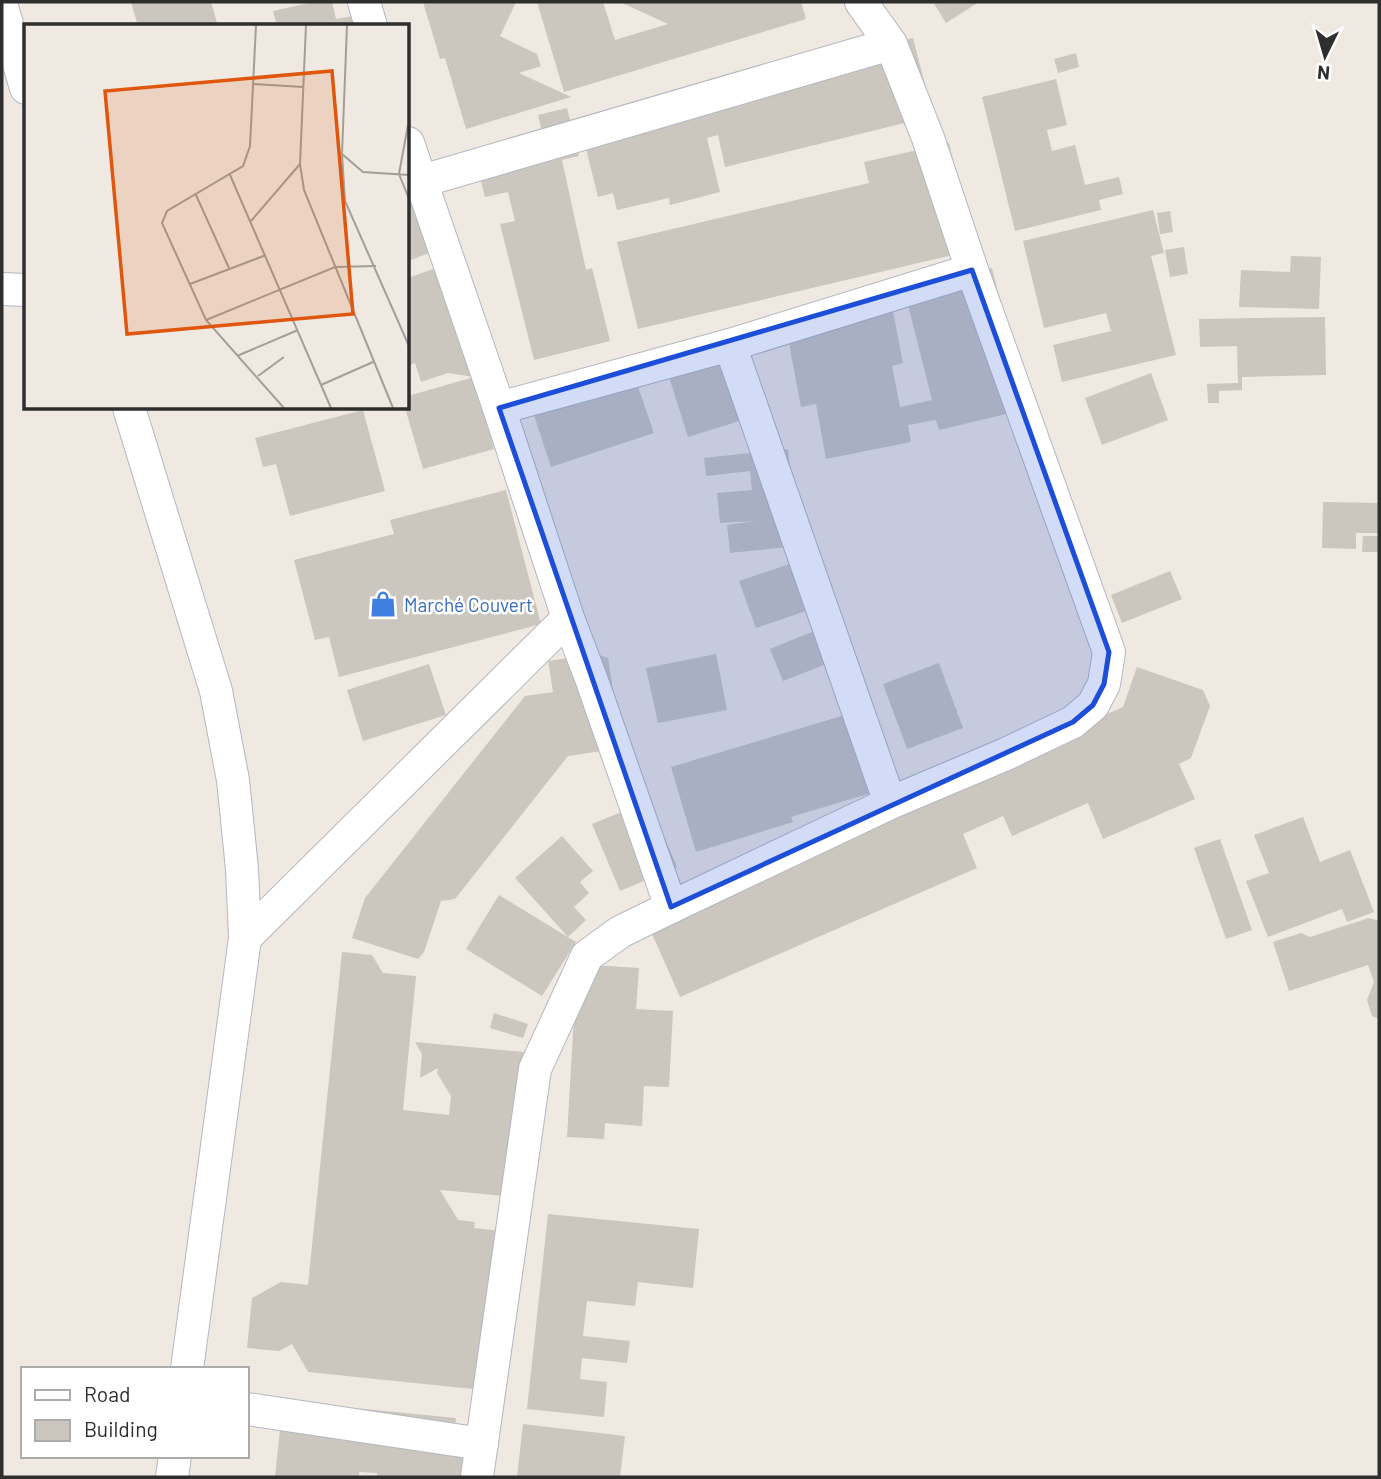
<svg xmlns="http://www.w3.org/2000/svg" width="1381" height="1479" font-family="Barlow,sans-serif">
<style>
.building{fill:#cbc7bf}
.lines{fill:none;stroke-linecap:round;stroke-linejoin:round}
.minor-casing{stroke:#b4b7c1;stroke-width:34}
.minor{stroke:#fff;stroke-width:32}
.marked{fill:#1d4ed8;fill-opacity:0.2;stroke:#1d4ed8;stroke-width:5;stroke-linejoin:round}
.labels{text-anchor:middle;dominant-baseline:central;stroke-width:5;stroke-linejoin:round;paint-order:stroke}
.shop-label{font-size:19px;fill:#366cbe;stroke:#fff;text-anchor:start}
.inset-road{fill:none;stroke:#a29e99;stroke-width:2}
.view{fill:#df570e;fill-opacity:0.15;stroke:#df570e;stroke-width:3.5}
.inset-edge{fill:none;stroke:#2e2e2e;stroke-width:3.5}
</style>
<rect width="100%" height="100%" fill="#efe9e1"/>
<g class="building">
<path d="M131,2h80l7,24h-80z"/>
<path d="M313,2h19l4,17 22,-4 2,11h-83l-4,-15z"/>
<path d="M423,2h93l-16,34 37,18 4,12 -22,7 52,24 -105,32 -21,-71 -5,1z"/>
<path d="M537,2h66l12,38 53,-16 -48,-22h181l5,17 -242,73z"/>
<path d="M933,2h46l-33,21z"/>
<path d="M913,38l20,78 -208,51 -7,-32 -11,3 13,54 -50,13 -1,-7 -52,12 -4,-17 -15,4 -19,-76z"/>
<path d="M1076,53l3,14 -21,6 -4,-14z"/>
<path d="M1056,79l11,46 -20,5 5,21 23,-6 10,40 34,-8 4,17 -24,6 2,10 -86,21 -33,-134z"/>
<path d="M567,108l12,48 -17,4 24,110 6,-2 18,73 -76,19 -34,-136 15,-3 -7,-29 -23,5 -10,-39 69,-17 -6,-26z"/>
<path d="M949,143l25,107 -336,79 -21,-87 252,-59 -5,-21z"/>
<path d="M408,191l24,61 -24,9z"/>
<path d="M1153,210l11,43 -13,3 25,99 -114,27 -9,-37 58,-14 -5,-18 -62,15 -21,-87z"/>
<path d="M1170,211l3,21 -13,2 -3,-21z"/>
<path d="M1184,247l4,27 -18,3 -5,-27z"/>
<path d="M1291,256l30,1 -2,52 -80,-2 2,-37 49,2z"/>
<path d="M436,268l38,109 20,72 -71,20 -18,-61h3v-12l66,-19 -26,-4 -27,9 -6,-19 -7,3v-88z"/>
<path d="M992,268l35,141 -88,21 -3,-10 -28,5 3,17 -85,17 -10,-55 -15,3 -17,-90 106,-21 13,67 -11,3 8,41 32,-7 -28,-111z"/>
<path d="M1325,317l1,58 -84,2v13l-23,1v12h-11l-1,-19 31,-1 -1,-37 -37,1 -1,-28z"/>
<path d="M749,352l19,60 -80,25 -19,-60z"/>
<path d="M1151,373l17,47 -66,25 -17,-47z"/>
<path d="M635,378l19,55 -103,34 -18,-55z"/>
<path d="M363,410l22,81 -95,25 -14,-52 -13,3 -8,-29z"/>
<path d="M788,449l10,97 -68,7 -3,-28 29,-4 -36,2 -3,-30 35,-3 -2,-19 -44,5 -2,-18z"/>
<path d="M506,490l35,134 -202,53 -10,-40 -14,3 -21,-80 100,-26 -4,-14z"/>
<path d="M1323,502l56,1v30h-23v16l-34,-1z"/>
<path d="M1363,536h16v16h-17z"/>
<path d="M816,555l16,47 -76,26 -17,-47z"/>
<path d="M1170,571l12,28 -60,24 -11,-28z"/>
<path d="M834,623l13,33 -64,25 -13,-32z"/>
<path d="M595,654l13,4 14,90 -54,8 -113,143 -14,2 -17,51 -6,7 -66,-21 13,-40 160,-202 28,-4 -5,-31z"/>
<path d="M716,654l11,56 -69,13 -12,-55z"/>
<path d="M939,663l24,65 -56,21 -24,-65z"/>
<path d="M429,664l17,51 -83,26 -16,-51z"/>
<path d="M1137,667l66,23 7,16 -19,52 -12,6 16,35 -92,40 -15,-36 -76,33 -9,-20 -40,18 14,34 -297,129 -31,-70 6,-17 468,-203z"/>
<path d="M865,709l23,79 -97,29 2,5 -97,30 -25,-85z"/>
<path d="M649,801l28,66 -57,24 -28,-67z"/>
<path d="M1303,817l17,45 30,-12 24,62 -27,10 -5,-13 -74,28 -22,-56 23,-8 -15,-38z"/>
<path d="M562,836l31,35 -13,11 9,11 -15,14 12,13 -18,17 -53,-59z"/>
<path d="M1220,839l32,91 -26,9 -32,-91z"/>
<path d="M499,895l77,47 -34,54 -76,-47z"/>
<path d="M1369,918l10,3v98l-7,-3 -5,-16 7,-18 -6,-17 -79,26 -16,-49 28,-9 9,4z"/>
<path d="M342,952l30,3 11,18 33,3 -13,134 46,5 2,-19 -14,-23 1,-5 -18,10 2,-24 -7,-12 109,10 -8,145 -76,-7 18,30 17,2 -1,6 36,4 -18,159 -184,-19 -16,-28 -13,7 -32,-3 5,-50 29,-16 27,3z"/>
<path d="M577,964l62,4 -3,41 37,2 -4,76 -25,-1 -2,40 -37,-3 -1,16 -37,-2z"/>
<path d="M494,1013l34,11 -5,14 -33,-10z"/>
<path d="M548,1214l151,15 -6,59 -55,-6 -3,24 -48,-5 -4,35 47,5 -3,22 -45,-5 -2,21 27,3 -3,35 -77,-8z"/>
<path d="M283,1401l173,17 -3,25 28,3 -3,31h-101v-4l-18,-1v5h-84z"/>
<path d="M523,1424l102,12 -5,41h-103z"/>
</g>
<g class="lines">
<g class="minor-casing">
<g id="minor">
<path d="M364,2l7,24"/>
<path d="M2,7l24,81"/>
<path d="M408,143l91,265 69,210 23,60 80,229"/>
<path d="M408,185l483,-141"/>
<path d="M2,289l24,1"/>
<path d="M730,345l160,458"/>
<path d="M129,408l87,283 17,89 9,89 3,69 -58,431"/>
<path d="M499,408l231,-63 242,-75"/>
<path d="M245,938l323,-320"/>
<path d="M247,1409l235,35"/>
<path d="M172,1477l3,-21"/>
<path d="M477,1477l58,-408 52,-113 33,-24 51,-25 219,-104 116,-49 67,-32 20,-17 11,-21 5,-32 -137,-382 -44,-132 -37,-94 -30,-42"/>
</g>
</g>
<use href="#minor" class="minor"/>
</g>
<path class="marked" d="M972,270l137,382 -5,32 -11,21 -20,17 -402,185 -172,-499z"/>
<defs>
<g id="shop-bare" transform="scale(2.1)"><path d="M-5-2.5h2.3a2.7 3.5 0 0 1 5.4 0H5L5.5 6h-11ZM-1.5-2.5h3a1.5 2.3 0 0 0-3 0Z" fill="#3f7fe0" stroke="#fff" stroke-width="2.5" paint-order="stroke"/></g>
</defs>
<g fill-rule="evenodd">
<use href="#shop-bare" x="383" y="604"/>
</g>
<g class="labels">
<g class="shop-label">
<text x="404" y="604">Marché Couvert</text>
</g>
</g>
<g transform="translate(24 24)">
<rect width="385" height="385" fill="#efe9e1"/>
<path class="inset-road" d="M232,1l-6,121 -7,20 -76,45 -5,12 44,97 78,88M282,1l-6,139 4,26 89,218M323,1l-5,129 3,47 64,145M230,60l49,3M384,101l-9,49 10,25M318,130l21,18 46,3M206,151l101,233M172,171l33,73M227,197l49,-57M166,260l76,-29M182,296l129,-53 41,-1M213,332l61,-26M234,352l26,-19M297,361l52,-23"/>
<path class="view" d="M308,47l21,243 -226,20 -22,-243z"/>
<rect width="385" height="385" class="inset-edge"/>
</g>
<rect width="1381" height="1479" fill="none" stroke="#2e2e2e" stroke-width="7"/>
<rect x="21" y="1367" width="228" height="91" fill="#ffffff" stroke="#ababab" stroke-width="2"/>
<rect x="35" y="1390" width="35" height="10" fill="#ffffff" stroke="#ababab" stroke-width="2"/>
<text x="84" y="1402" font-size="21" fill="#2e2e2e">Road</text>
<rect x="35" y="1420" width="35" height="21" fill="#cbc7bf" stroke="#ababab" stroke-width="2"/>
<text x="84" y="1437" font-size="21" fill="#2e2e2e">Building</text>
<g transform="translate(1325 56) rotate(185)" stroke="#ffffff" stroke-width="5" paint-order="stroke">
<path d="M0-5L12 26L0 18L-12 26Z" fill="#2e2e2e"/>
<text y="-10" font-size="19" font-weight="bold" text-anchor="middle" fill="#2e2e2e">N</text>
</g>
</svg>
